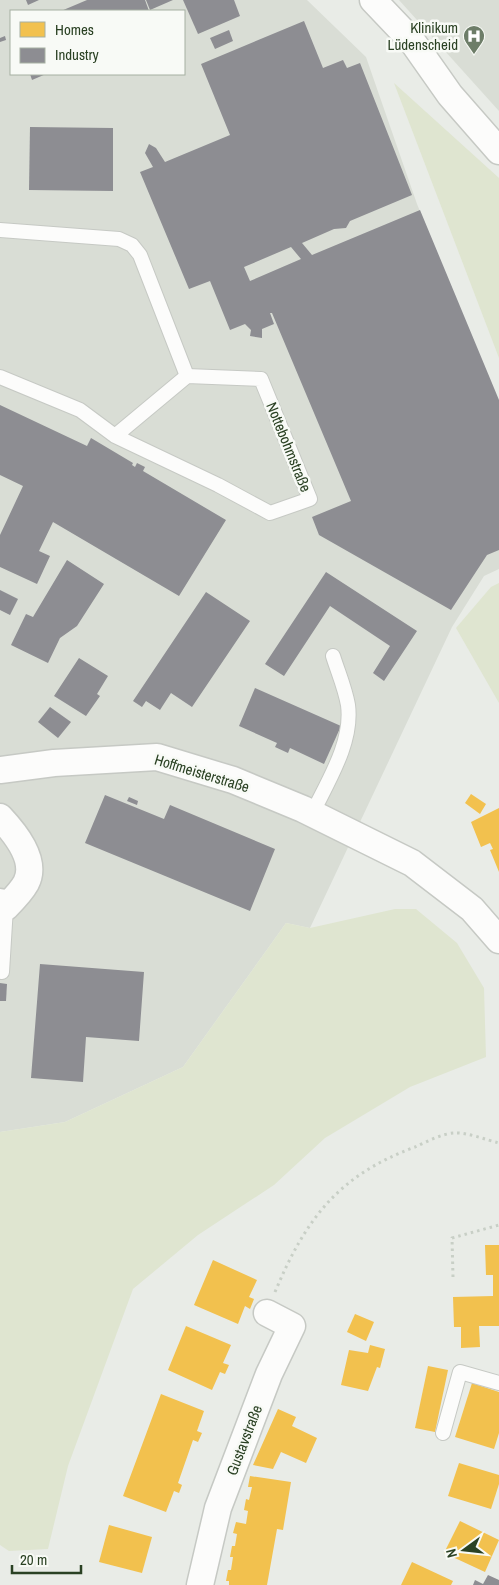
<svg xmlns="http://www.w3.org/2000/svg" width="499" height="1585" font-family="'Archivo Narrow',sans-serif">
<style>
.built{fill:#d9ddd5;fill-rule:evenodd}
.green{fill:#dfe5d0}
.homes{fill:#f2c14e}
.industry{fill:#8d8d92;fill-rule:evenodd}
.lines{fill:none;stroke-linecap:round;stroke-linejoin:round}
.service-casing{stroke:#c6c9c4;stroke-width:16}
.minor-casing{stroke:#c6c9c4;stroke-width:29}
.path{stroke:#c8cfc6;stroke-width:3;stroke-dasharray:2.5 4;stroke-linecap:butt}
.service{stroke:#fcfcfb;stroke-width:14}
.minor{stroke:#fcfcfb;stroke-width:26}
.labels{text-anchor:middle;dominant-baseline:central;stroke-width:5;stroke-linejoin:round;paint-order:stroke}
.poi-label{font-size:15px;fill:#2a4123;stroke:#f8faf6;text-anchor:end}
.street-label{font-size:15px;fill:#2a4123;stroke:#f8faf6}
</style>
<rect width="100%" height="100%" fill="#e9ece7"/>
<g class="built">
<path d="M0,0h307l59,57 51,147 82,199v166l-15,7 -32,51 -142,301 -24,-5 -103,144 -118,55 -65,10zM11,11h173v63h-173z"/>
<path d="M399,0h100v111z"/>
</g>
<g class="green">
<path d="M394,83l105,95v180z"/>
<path d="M499,583v120l-43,-75 35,-41z"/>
<path d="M395,909h21l41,34 27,45 2,69 -76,30 -85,51 -51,47 -76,50 -65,54 -65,177 -20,83 -39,2 -9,-6v-413l65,-10 118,-55 103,-144 24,5z"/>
</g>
<g class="homes">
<path d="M471,794l15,10 -6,10 -15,-11z"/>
<path d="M499,808v64l-9,-22 3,-1 -3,-6 -9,4 -10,-25z"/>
<path d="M485,1245h14v81h-20l1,21 -19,1v-21h-7l-1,-30 40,-1v-21h-7z"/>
<path d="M213,1260l44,20 -8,17 5,2 -4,10 -5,-3 -7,18 -44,-19z"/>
<path d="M355,1314l19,8 -8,19 -19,-9z"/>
<path d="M186,1326l45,19 -8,18 6,2 -4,9 -5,-2 -8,18 -44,-20z"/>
<path d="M370,1345l15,4 -5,19 -3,-1 -9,24 -27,-6 8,-35 19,3z"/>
<path d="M428,1366l20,4 -13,62 -20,-4z"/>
<path d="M472,1383l27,9v41l-5,16 -39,-12z"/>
<path d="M161,1394l43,17 -7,20 5,2 -4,9 -5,-2 -15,43 4,2 -3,8 -5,-2 -8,21 -43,-16z"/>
<path d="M278,1409l18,8 -4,9 25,12 -11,25 -25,-11 -8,17 -20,-4z"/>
<path d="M459,1463l40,12v9l-8,25 -43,-13z"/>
<path d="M250,1476l41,6 -8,48 -6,-1 -10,56h-38v-4h-3l2,-11h3l2,-13h-3l2,-11h3l2,-12 -4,-1 3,-11 10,2 2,-13 -4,-1 2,-11 3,1 3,-13h-4z"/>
<path d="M460,1521l39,19 -14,32 -41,-19z"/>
<path d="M109,1525l43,12 -10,36 -43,-11z"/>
<path d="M412,1562l41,19 -2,4h-50z"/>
</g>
<g class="industry">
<path d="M26,0h13l-11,5z"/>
<path d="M87,0h58l4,11h-88z"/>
<path d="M146,0h27l-23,10z"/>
<path d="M183,0h51l6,16 -42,18z"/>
<path d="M304,21l19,47 20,-8 4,8 13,-5 52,132 -62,26 -4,7 -12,1 -32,14 10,12 108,-45 79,190v150l-12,5 -36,55 -132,-75 -7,-18 39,-16 -79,-188h-2l4,11 -12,5v9l-12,-2 1,-6 -6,-6 -15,6 -20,-49 -21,8 -49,-117 13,-5 -8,-14 4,-9 7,4 9,14 65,-27 -29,-71zM291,247l10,12 -51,22 -6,-14z"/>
<path d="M229,30l4,11 -18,8 -5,-11z"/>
<path d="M5,36l1,4 -6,2v-4z"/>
<path d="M30,74h16l-14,6z"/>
<path d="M30,127l83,1v63l-84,-1z"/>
<path d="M0,405l87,41 4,-8 42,25 -1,2 3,2 2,-4 8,4 -2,4 83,49 -47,76 -126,-74 -14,29 11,5 -13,28 -37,-17v-32l23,-49 -23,-11z"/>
<path d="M67,560l37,24 -27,42 -17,12 -12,25 -37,-18 15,-31 7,3z"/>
<path d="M326,572l91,59 -33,50 -11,-8 17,-27 -60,-40 -46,70 -19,-12z"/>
<path d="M0,590l18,9 -8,16 -10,-5z"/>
<path d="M206,592l44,29 -58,86 -21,-14 -11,17 -14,-9 -4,6 -9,-6z"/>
<path d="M79,658l29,18 -11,18 3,2 -14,20 -32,-20z"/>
<path d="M255,688l86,38 -17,38 -34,-16 -2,5 -13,-6 2,-4 -38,-17z"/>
<path d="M50,707l21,15 -13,16 -20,-16z"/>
<path d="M105,795l59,24 6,-14 105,44 -25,62 -165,-68z"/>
<path d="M129,797l9,4 -1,4 -10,-4z"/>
<path d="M40,964l104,8 -5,69 -53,-4 -3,45 -52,-4z"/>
<path d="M0,983l7,1 -1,17h-6z"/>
<path d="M488,1575l11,5v5h-26l2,-5 8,4z"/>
</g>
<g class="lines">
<g class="service-casing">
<g id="service">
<path d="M0,230l119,9 13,6 8,10 47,121"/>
<path d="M0,377l80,33 35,26 103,49 52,28 40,-14 -49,-120 -74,-3 -72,60"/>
<path d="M312,814c16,-33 41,-72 36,-109 -3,-17 -10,-33 -15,-49"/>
<path d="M2,972l4,-65"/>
<path d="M443,1433l17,-61 39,11"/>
</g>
</g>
<g class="minor-casing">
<g id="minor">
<path d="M373,0l39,41 38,54 49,56"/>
<path d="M0,770l54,-7 103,-6 76,23 70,29 109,54 60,46 27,31"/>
<path d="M0,817c14,15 38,43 26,66 -5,9 -13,17 -20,24l-6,-5"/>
<path d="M200,1585l18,-77 51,-134 23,-48 -25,-13"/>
</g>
</g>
<g class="path">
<path d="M453,1277l-1,-39 47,-13"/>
<path d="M275,1292c31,-74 64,-117 140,-145 11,-5 28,-14 40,-14 11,-1 32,7 44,10"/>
</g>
<use href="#service" class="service"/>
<use href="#minor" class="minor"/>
</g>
<defs>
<g id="hospital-pin" transform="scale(1.125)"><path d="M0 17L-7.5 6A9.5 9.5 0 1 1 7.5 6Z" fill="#6d7d68" stroke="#f8faf6"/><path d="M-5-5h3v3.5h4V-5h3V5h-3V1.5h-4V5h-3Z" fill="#fff"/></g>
</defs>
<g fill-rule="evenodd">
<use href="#hospital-pin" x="474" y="36"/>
</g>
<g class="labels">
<g class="poi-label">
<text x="458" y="27">Klinikum<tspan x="458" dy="17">Lüdenscheid</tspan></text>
</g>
<g class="street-label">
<text transform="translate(289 447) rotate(68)">Nottebohmstraße</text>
<text transform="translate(202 773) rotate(17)">Hoffmeisterstraße</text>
<text transform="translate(244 1440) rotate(-69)">Gustavstraße</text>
</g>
</g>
<rect x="10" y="10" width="175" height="65" fill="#f8faf6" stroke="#a6b0a2"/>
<rect x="20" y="22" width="25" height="15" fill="#f2c14e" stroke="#a6b0a2"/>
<text x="55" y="35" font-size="15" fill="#2a4123">Homes</text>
<rect x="20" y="48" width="25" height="15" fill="#8d8d92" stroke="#a6b0a2"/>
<text x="55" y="60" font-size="15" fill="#2a4123">Industry</text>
<g transform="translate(464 1550) rotate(255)" stroke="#f8faf6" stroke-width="4" paint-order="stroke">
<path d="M0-4L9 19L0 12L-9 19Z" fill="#2a4123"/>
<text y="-8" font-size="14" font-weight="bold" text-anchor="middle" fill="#2a4123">N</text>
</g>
<path d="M12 1565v8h69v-8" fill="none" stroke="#2a4123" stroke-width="2.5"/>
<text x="20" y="1565" font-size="15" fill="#2a4123" stroke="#f8faf6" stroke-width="4" paint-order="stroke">20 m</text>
</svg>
